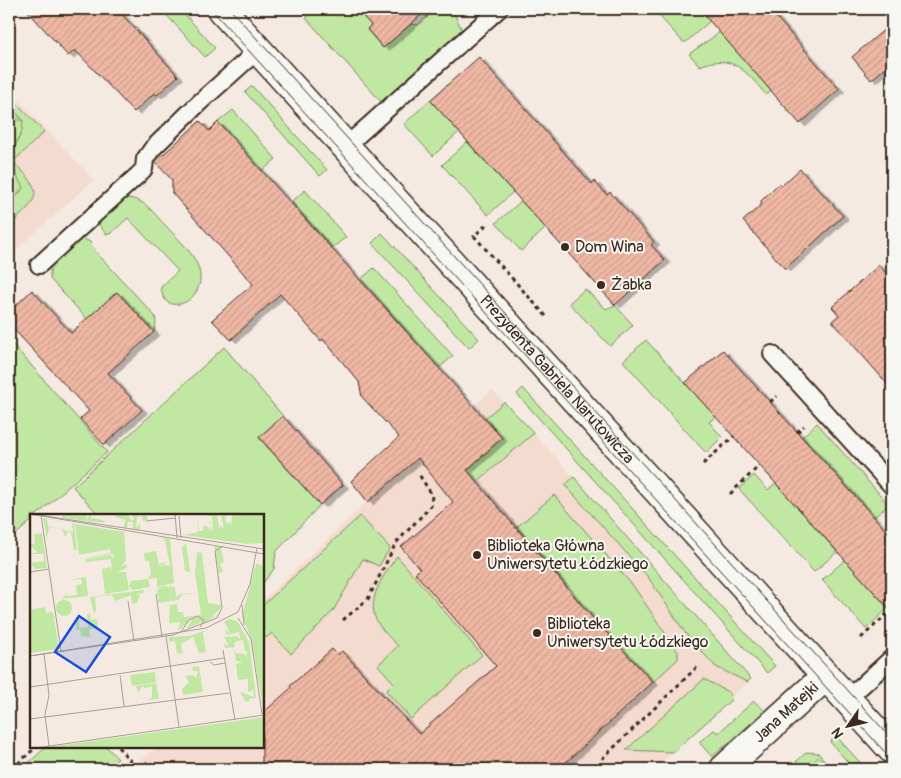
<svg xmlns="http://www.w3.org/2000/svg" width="901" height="778" font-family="Pangolin,sans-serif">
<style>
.built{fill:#f3dbcf}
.green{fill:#c0e8a3;stroke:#7e8960}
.forest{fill:url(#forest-firs);stroke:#7e8960}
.park{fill:url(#park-crowns);stroke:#7e8960}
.building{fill:url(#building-hatch);stroke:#3b2a1e;filter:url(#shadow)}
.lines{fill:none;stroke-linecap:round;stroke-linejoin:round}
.lane-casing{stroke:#3b2a1e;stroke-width:20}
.street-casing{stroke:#3b2a1e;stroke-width:31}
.secondary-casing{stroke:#3b2a1e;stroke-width:31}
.path{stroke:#3b2a1e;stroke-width:3;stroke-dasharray:4 4;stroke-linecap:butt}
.lane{stroke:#f6f6f2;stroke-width:16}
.street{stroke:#f6f6f2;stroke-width:28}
.secondary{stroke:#f6f6f2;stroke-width:28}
.tram{stroke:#3b2a1e;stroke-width:1}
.poi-dot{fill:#3b2a1e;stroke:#f6f6f2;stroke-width:2}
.labels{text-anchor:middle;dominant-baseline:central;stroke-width:4;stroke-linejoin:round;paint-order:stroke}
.poi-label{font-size:16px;fill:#3b2a1e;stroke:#f6f6f2;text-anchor:start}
.street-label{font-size:16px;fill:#3b2a1e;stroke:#f6f6f2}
.inset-road{fill:none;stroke:#ab9d94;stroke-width:1}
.view{fill:#1d4ed8;fill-opacity:0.15;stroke:#1d4ed8;stroke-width:2.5}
.inset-edge{fill:none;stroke:#3b2a1e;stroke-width:2.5}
</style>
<defs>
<pattern id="forest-firs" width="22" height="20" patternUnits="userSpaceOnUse" patternTransform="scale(1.25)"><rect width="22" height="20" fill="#c0e8a3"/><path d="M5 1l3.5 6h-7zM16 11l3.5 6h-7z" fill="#a6c78c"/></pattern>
<pattern id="park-crowns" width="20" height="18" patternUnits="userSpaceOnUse" patternTransform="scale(1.25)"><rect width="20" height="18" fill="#c0e8a3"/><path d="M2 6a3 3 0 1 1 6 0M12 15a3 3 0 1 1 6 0" fill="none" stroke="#a6c78c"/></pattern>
<pattern id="building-hatch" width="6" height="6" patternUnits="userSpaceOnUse" patternTransform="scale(1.25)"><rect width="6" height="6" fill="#efb8a4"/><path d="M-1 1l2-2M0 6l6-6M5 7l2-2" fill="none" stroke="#ce9e8d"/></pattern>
<filter id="shadow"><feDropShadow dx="5.5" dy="3" stdDeviation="0" flood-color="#0004"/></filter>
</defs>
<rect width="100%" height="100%" fill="#f5eae2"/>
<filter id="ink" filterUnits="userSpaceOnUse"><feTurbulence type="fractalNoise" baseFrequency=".02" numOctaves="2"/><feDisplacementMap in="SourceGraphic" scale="10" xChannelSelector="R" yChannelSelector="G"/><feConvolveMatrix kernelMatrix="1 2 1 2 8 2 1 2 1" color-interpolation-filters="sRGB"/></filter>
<g filter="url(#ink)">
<g class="built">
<path d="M9,90l85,90 -85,76z"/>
<path d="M492,390l82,87 177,202 -97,90h-522l25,-22h105l1,-147 101,-95z"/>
</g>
<g class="green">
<path d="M161,9h19l35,39 -10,9z"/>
<path d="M316,9h40l15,16 -4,5 16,18 28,-24 7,1 9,-8 -2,-6 3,-2h24l11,23 -81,71 -76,-85z"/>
<path d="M653,9h47l10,12 -24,21h-3z"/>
<path d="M720,32l51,59 -5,4c-18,-22 -34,-43 -66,-29l-11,-12z"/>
<path d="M252,86l75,84 -7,6 -75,-84z"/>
<path d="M9,95l35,37 -31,30c33,30 26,37 -4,64z"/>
<path d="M430,100l29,32 -26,24 -29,-32z"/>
<path d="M233,110l43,49 -14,12 -44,-49z"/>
<path d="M467,142l46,50 -25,23 -46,-50z"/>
<path d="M305,190l41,47 -14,11 -41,-46z"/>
<path d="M126,198c20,1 26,14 39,27 11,12 25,24 32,39 16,35 -34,58 -36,23l17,-16 -50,-53 -18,16h-4l-7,-9 -1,-4 23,-21z"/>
<path d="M521,201l25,27 -25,23 -25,-28z"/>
<path d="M382,233l97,106 -10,9 -97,-105z"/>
<path d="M82,238l8,4 6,10 59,64 1,7 -2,9 -37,-40 -30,27 -37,-40v-15l27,-24z"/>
<path d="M374,268l79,88 -14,12 -78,-89z"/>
<path d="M585,289l21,20 9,-4 18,20 -23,21 -41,-43z"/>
<path d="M9,340l98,112 -70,63 -6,1v5l-22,20z"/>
<path d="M646,340l70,77 -7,5 13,15 -16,16 -83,-92z"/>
<path d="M224,347l59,69 -24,22 61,67 -44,47 -2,17 -11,14 -1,-67 -163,-1 -26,-28z"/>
<path d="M523,388l252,278 -8,7 -250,-279z"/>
<path d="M504,402l30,31 -57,49 -10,-12 35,-32 -17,-20z"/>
<path d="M817,423l72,82 -15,12 -72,-80z"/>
<path d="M754,475l14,15 8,-7 61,69 -23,20 -75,-83z"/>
<path d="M574,477l177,202 -4,3 -31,-15 -30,-33 -38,-57 -83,-92z"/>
<path d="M554,495l80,92 44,65v7l-25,23 -61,-65 -75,-90z"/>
<path d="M360,516l30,32 -11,18 -16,-7 -30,52 -42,43 -19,-21 -6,5 -3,-4v-29z"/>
<path d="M397,556l85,99 -71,64 -25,-28 8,-8 -16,-18 20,-19c-6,-7 -14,-13 -19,-21 -16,-23 5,-50 18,-69z"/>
<path d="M845,560l43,48 -22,21 -44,-49z"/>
<path d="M704,679l26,14 1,7 -58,52 -47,-2z"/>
<path d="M754,701l11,10 -53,46 -13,-15 15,-12 4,3z"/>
<path d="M836,736l30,33h-12l-24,-27z"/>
<path d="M46,747h61l11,12 -12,10h-84z"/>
</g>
<path class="forest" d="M9,105l14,15 -1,11 -9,20 -3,12 13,25 -14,19z"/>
<path class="park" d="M807,752l11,1 14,16h-44z"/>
<g class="building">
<path d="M26,9h91l61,67 -21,19 -3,-2 -20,19 -59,-62 -7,6z"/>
<path d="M356,9h72l-45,39 -16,-19 4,-4z"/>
<path d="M699,9h70l70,80 -39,35z"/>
<path d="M892,23v39l-21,18 -19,-23z"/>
<path d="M479,57l113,127 2,-3 13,14 3,-3 44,50 -3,3 14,15 -50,45 -185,-205z"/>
<path d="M200,121l9,10 9,-9 284,316 -35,32 125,147 61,65 -94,87h-297v-55l29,-26 -1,-2 42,-37 6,6 4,-4 77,83 77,-68 -81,-93 5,-4 -19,-22 52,-45 -35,-44 -50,44 -17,-21 48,-44 -37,-40 -3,-15 -36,-43 -2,2 -41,-47 -49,46 -19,-20 41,-36 -81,-91v-13l-17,-18z"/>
<path d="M800,169l43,47 -58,53 -42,-48 19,-17 -2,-2 19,-19 2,3z"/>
<path d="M879,265l13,15v109l-60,-68 7,-6 -7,-8z"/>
<path d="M32,290l39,43 46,-41 37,40 -46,41 34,37 -38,35 -24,-26 9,-8 -80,-87v-12z"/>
<path d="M723,350l169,187v75l-207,-229z"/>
<path d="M283,416l60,69 -23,20 -61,-68z"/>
</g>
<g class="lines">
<g class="lane-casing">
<g id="lane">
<path d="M346,146l153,-137"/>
<path d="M39,265l99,-90 6,-6 1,-10 7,-10 48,-47 58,-52"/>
<path d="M772,354l120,132"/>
<path d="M846,700l46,-42"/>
</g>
</g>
<g class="street-casing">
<g id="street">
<path id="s1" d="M724,769l102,-93"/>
</g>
</g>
<g class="secondary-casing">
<g id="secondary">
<path id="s2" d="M221,9l671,740"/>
</g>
</g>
<g class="path">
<path d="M486,225l-12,11 72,80"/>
<path d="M770,402l7,-6"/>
<path d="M797,432l7,-6"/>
<path d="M703,464l31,-28"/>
<path d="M730,494l30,-29"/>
<path d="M343,620l25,-21 28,-56 35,-37 1,-11 -14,-22"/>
<path d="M861,638l25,-23 6,6"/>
<path d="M118,747l17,19"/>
<path d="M602,759l95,-92"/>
<path d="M12,769l24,-22"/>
</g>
<use href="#lane" class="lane"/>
<use href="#street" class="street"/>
<use href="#secondary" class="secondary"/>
<g class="tram">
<path d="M211,9l681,751"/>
<path d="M230,9l662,730"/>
</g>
</g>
</g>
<g class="poi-dot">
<circle cx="565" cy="247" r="5"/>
<circle cx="601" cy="285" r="5"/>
<circle cx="477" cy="555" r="5"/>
<circle cx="537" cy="633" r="5"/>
</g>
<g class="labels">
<g class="poi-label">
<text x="575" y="247">Dom Wina</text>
<text x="611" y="285">Żabka</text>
<text x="487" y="546">Biblioteka Główna<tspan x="487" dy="18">Uniwersytetu Łódzkiego</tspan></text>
<text x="547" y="624">Biblioteka<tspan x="547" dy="18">Uniwersytetu Łódzkiego</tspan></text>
</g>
<g class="street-label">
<text stroke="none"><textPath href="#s2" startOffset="500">Prezydenta Gabriela Narutowicza</textPath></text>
<text stroke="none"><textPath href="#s1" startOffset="84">Jana Matejki</textPath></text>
</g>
</g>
<g transform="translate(30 514)">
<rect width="234" height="234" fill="#f5eae2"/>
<path d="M40,0h16l1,5 3,-5 1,4 12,2 2,3 -42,-5 -1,-3zM86,0h12l3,7 3,-2 -2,-5 8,3 6,-3 2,6 -5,1 -1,-4h-5l-1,11 4,-5v8l-8,-2 1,-7h-5l-1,6 -4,-1 3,-7 -10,-3zM173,0l14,1 3,16v-6l4,4 -3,-15h6l-2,6 2,4 3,-2 1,4 1,-12h32v29l-17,1 -63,-9 14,-3 -1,-15 2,14h4l1,-6 5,2 1,6 1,-7 2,6 -1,-16h-3l1,8h-1v-8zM13,4l12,2 -8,-1 1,7 14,3 -1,-7 -5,-1h5l1,8 5,2 6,1 -1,-9 2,1 3,26h-3l-3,-17 -3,-1 -3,5 -3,-8 -13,-2 -2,11zM45,10l49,8 2,28 -5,7 5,-3 1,4 -10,4h9l3,18 -24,4 -3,-25 9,-2 1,6 -1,-14 -25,3 1,14 -1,-17 24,-4 4,3 -1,-4 -33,5 31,-6 -1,-4 -31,6zM12,19l5,35 -12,1 -4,-6 13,-2v-4l-1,-3h-13l7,-2 -7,-7 5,-2 -1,-9zM129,23l11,2 4,44 -17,4v-9l8,-11 -6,-3 8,-2 -4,3 7,1 -5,-25 -6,-1h7zM184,32l7,2 3,14 -4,2 3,7 -4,3zM56,63l2,19 -26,3 5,-6v3l10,-1 -1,-10 6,-1 -1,-5 -13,1zM139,72l6,1 1,10 4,-3 16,-1 -15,2 -2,5 -21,3 -1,-4 14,-3zM113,76l1,3 -8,1 4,1 -3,8 -5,1 -1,-9 -16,6 -3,-6 -17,2 1,15 -2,1 -4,-16zM168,80l6,3 1,24 16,-9 -17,12v-3l-17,8 6,-12 -15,14 2,-9 -11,1 1,-17h-5l12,-2 1,8h5l1,5 17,-2zM60,99l1,7 6,-1 1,9 -9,1 1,8 -9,-1 -1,-7 -4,1v-12l3,-1v11l9,-1 -1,-13zM223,101l-2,6 4,5 9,55v32l-13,-74 -9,-23zM200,105l8,3 11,20 7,56 -7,1v3l-4,-1 -5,-9 14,5 -1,-7 -5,2v-13l-10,1 -2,-16 7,-2 -7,-1 -2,-12 2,4 9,1 1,4 1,-7h-2l-2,-11 -9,2 1,5 -10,1 -1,-5 5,3 -5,-9 13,-1 3,3 -1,-7 -13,3 -1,-5 5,3 -6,-12zM176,116l-3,3 3,19 -7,1 -6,-16 -12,7 1,8 4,-2 -5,4 -4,-1 -2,-12 -6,1v-5l20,-1zM169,152l4,26 -20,3 -1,-6 7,-7 -4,-6 8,-1 3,3 2,-7h-5l-1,-4zM125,158l1,10 -24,4 -2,-11zM126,169l3,16 -12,1 5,-2v-14l-1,3 -7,1 -1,-3 -5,8 -2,-7 11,-2 1,3v-3z" fill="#c0e8a3"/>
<path d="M156,30l4,28 -5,-1 -3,-24zM126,37l3,14 6,2 -8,11 -9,1 3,-5 -2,-13h-4l-1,-8zM167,38l5,1 6,50 13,2v3l-15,14 -5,-7 3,-18 -6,-3 -3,-21zM118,65l2,8 -17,3 -4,-4 2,-5zM127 79a7 7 0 1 1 14 0a7 7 0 1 1-14 0ZM152,98l1,5h8l-7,7 -5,-4 -9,3 -1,-8 2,4 2,-5 6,3z" fill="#c0e8a3"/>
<path d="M226,49l8,3v122l-9,-61 -4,-6 2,-6 -11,1zM26 94a8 8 0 1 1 16 0a8 8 0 1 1-16 0ZM15,93l1,6 7,-1 6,37 -29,4v-43zM234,203v31h-222l137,-19z" fill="#c0e8a3"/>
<path class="inset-road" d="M0,0l234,40M2,0l232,35M145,0l2,24M11,1l20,136M149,2l2,22M116,7l30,-3M0,58l19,-3M126,80l6,43M98,87l6,40M212,91l2,20M208,104l13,21 11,75M150,119l9,-13 8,-4 7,4 -4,7M136,122l13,91M193,136l12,70M14,140l5,41 -4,20 4,31M0,142l176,-28 32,-16 12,-28 7,-36M0,142l143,-21 44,-17 5,-10 -7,-57 8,-5M180,148l4,3 11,-2M90,161l4,31M0,173l194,-29M0,205l199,-26M6,234l228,-33"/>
<path class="view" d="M49,102l31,21 -24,35 -31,-20z"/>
<rect width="234" height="234" class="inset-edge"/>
</g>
<rect width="901" height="778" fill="none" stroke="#f6f6f2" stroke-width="30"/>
<rect x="15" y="15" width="871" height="748" fill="none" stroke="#3b2a1e" stroke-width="2" filter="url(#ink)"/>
<g transform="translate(848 726) rotate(236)" stroke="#f6f6f2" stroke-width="4" paint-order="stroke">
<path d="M0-4L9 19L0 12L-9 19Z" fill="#3b2a1e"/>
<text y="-8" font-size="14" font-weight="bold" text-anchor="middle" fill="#3b2a1e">N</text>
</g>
</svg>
